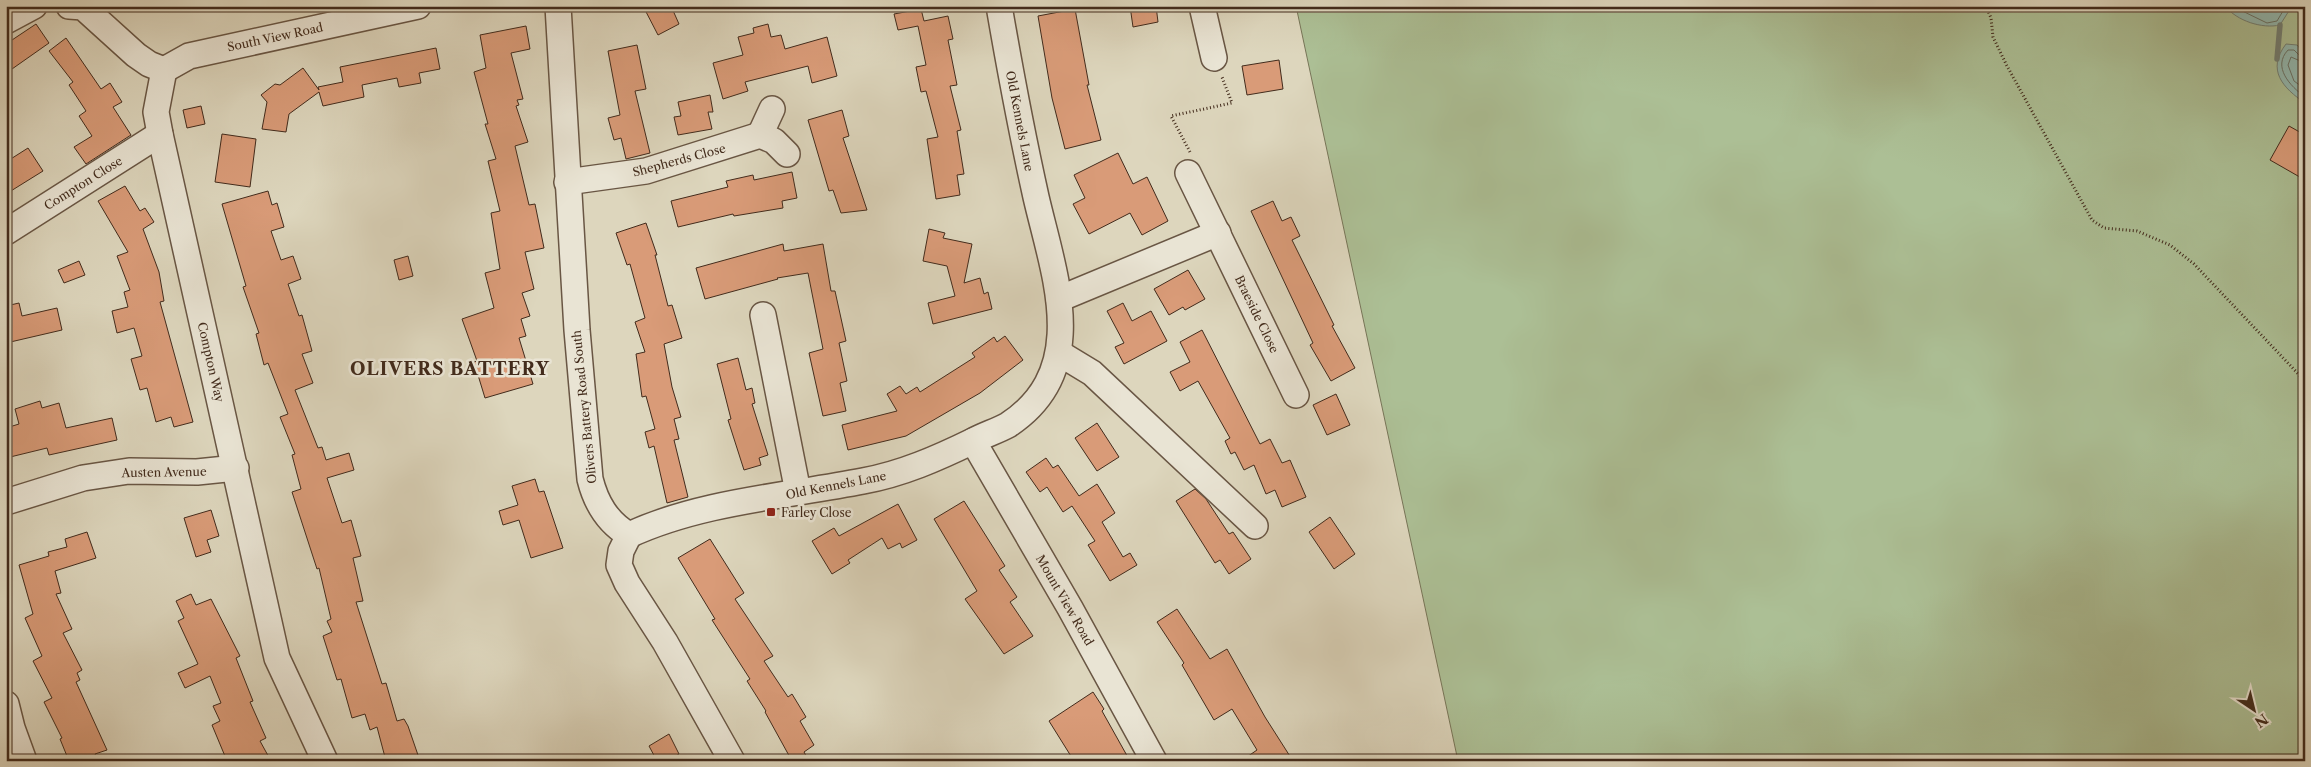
<svg xmlns="http://www.w3.org/2000/svg" width="2311" height="767" font-family="'Libre Caslon Text',serif">
<style>
.green{fill:#acbf95;stroke:#777558}
.water{fill:#93b9b0;stroke:#738075}
.lines{fill:none;stroke-linecap:round;stroke-linejoin:round}
.shore{stroke:#6a7266;stroke-width:1}
.stream{stroke:#738075;stroke-width:5.5}
.building{fill:#d99b78;stroke:#422b1c}
.minor-casing{stroke:#695644;stroke-width:28}
.path{stroke:#422b1c;stroke-width:3;stroke-dasharray:1 2.5;stroke-linecap:butt}
.minor{stroke:#e9e4d4;stroke-width:25}
.poi-dot{fill:#8f2418;stroke:#e9e4d4;stroke-width:2}
.labels{text-anchor:middle;dominant-baseline:central;stroke-width:5;stroke-linejoin:round;paint-order:stroke}
.street-label{font-size:12px;fill:#422b1c;stroke:#e9e4d4}
.poi-label{font-size:12px;fill:#422b1c;stroke:#e9e4d4;text-anchor:start}
.district-label{font-size:18px;font-weight:bold;letter-spacing:1px;fill:#422b1c;stroke:#e9e4d4}
</style>
<rect width="100%" height="100%" fill="#ddd6bd"/>
<filter id="stains"><feTurbulence type="fractalNoise" baseFrequency=".004" numOctaves="4"/><feColorMatrix values="0 0 0 0 .2 0 0 0 0 .09 0 0 0 0 .02 0 0 0 .5 -.17"/></filter>
<radialGradient id="worn" r=".72"><stop offset=".6" stop-color="#630" stop-opacity="0"/><stop offset="1" stop-color="#630" stop-opacity=".3"/></radialGradient>
<path class="green" d="M1296,6h1009v755h-847z"/>
<g class="water">
<path d="M2225,6h67l-12,19c-18,4 -43,-4 -55,-19z"/>
<path d="M2286,44l11,1 8,9v49c-22,-15 -39,-33 -19,-59z"/>
</g>
<g class="lines">
<g class="shore">
<path d="M2232,6l35,17 10,-2 9,-15"/>
<path d="M2305,57l-5,-1 -6,-6h-6c-16,17 2,36 17,47"/>
<path d="M2305,63l-14,-6 -3,8 6,16 11,8"/>
</g>
<path class="stream" d="M2277,59l3,-34"/>
</g>
<g class="building">
<path d="M643,6h28l8,18 -21,11z"/>
<path d="M1130,6h26l2,16 -25,5z"/>
<path d="M921,9l3,12 24,-5 5,23 -5,1 9,45 -7,1 11,44 -4,1 7,43 -7,1 3,20 -24,4 -9,-60 11,-2 -12,-46 -5,1 -5,-25 10,-2 -8,-39 -20,4 -4,-16z"/>
<path d="M1075,9l14,76h-2l14,55 -36,9 -13,-51 -14,-82z"/>
<path d="M36,24l13,19 -37,26 -6,-9v-16z"/>
<path d="M768,24l3,13 10,-2 4,14 42,-12 10,39 -25,7 -4,-17 -63,16 3,9 -25,8 -10,-36 30,-8 -5,-18 16,-4 -1,-5z"/>
<path d="M526,26l4,23 -19,4 12,46 -6,1 2,5 -3,1 12,36 -13,4 14,59 6,-1 9,44 -19,4 9,37 -12,4 8,23 -9,3 5,17 -7,2 14,46 -48,14 -11,-36 3,-1 -15,-42 32,-11 -9,-35 15,-4 -9,-56 9,-2 -12,-50 8,-2 -11,-35h3l-14,-52 12,-4 -6,-33z"/>
<path d="M66,38l35,51 9,-6 12,19 -9,5 18,28 -45,29 -12,-17 18,-11 -13,-20 7,-5 -17,-26 4,-3 -24,-31z"/>
<path d="M637,45l9,44 -11,2 15,62 -24,6 -5,-21 -7,2 -6,-22 12,-3 -12,-64z"/>
<path d="M436,48l4,21 -21,4 2,10 -22,4 -2,-9 -35,7 2,12 -41,9 -4,-14 -30,22 -3,18 -24,-3 5,-27 -6,-7 14,-11 5,1 23,-17 16,22 -1,-3 25,-5 -3,-15z"/>
<path d="M1279,60l4,29 -36,6 -5,-29z"/>
<path d="M710,95l3,17h-5l4,17 -34,6 -4,-18 7,-1 -3,-14z"/>
<path d="M201,106l4,18 -18,4 -4,-18z"/>
<path d="M842,110l7,26 -6,2 24,72 -26,3 -8,-23 -4,1 -21,-71z"/>
<path d="M2289,126l16,9v45l-35,-20z"/>
<path d="M222,134l34,5 -6,48 -35,-5z"/>
<path d="M28,148l15,23 -37,23v-32z"/>
<path d="M1118,153l15,31 14,-7 21,44 -26,14 -12,-22 -41,21 -16,-30 12,-6 -11,-23z"/>
<path d="M792,172l5,26 -15,3 1,7 -49,8 -1,-2 -55,13 -7,-26 57,-14 -2,-6 27,-6 1,5z"/>
<path d="M125,186l15,25 5,-3 9,14 -11,7 16,43 5,29 -4,1 33,120 -19,5 -3,-10 -15,5 -9,-34 -7,2 -9,-31 11,-3 -8,-28 -17,5 -5,-22 16,-4 -4,-15 6,-2 -13,-34 11,-4 -30,-51z"/>
<path d="M268,191l4,14 5,-2 7,24 -13,4 10,29 12,-4 8,23 -13,5 11,32 3,-1 10,36 -10,3 11,29 -18,7 23,58 4,-1 4,13 23,-7 5,17 -27,8 15,45 9,-3 10,36 -8,2 10,43 -7,1 26,82 4,-1 11,38 7,-2 4,7 11,32 -9,3h-24l-9,-34 -7,3 -5,-16 -13,4 -11,-39 -4,1 -14,-44 9,-4 -5,-11 4,-2 -12,-51 -2,1 -25,-77 9,-3 -9,-34 3,-1 -15,-37 8,-3 -20,-51 -4,2 -8,-31 3,-1 -16,-46 3,-1 -24,-82z"/>
<path d="M1273,201l9,20 9,-4 9,19 -8,4 42,85 -2,1 23,42 -24,13 -21,-36 3,-2 -62,-132z"/>
<path d="M646,223l11,32h-2l13,51 4,-1 10,33 -18,6 8,43 9,30 -7,2 5,20 -5,1 14,57 -21,6 -13,-57 -5,2 -4,-16 10,-3 -9,-33 -4,1 -6,-43 9,-2 -10,-30 10,-4 -15,-54 -3,1 -11,-32z"/>
<path d="M929,229l16,4 -2,5 29,6 -8,39 16,-5 4,16 4,-2 4,17 -59,15 -5,-21 27,-7 -8,-30 -24,-5z"/>
<path d="M783,244l1,7 39,-7 8,47h4l11,50 -7,2 8,38 -7,2 6,28 -23,5 -14,-63 14,-4 -15,-76 -31,5 1,1 -73,20 -9,-31z"/>
<path d="M408,256l5,20 -14,4 -5,-20z"/>
<path d="M79,261l6,14 -21,8 -6,-13z"/>
<path d="M1188,270l17,29 -20,11 -2,-3 -14,8 -15,-26z"/>
<path d="M19,303l3,13 35,-8 5,22 -56,13v-37z"/>
<path d="M1123,303l9,18 19,-10 16,30 -43,23 -9,-17 9,-4 -17,-32z"/>
<path d="M1202,330l58,114 10,-5 12,24 8,-3 16,37 -24,10 -7,-17 -9,4 -12,-29 -10,5 -9,-18 -4,2 -6,-13 5,-3 -32,-57 -18,10 -10,-19 20,-10 -10,-20z"/>
<path d="M1005,336l18,24 -43,33 -74,43 -58,14 -6,-25 55,-14 -10,-17 13,-8 6,8 11,-7 3,5 55,-35 -3,-4 22,-16 3,5z"/>
<path d="M738,358l8,32 6,-2 3,15 -3,1 16,51 -9,3 2,7 -17,5 -16,-50 3,-1 -14,-55z"/>
<path d="M1336,394l14,31 -23,10 -14,-30z"/>
<path d="M40,401l2,7 17,-5 7,25 46,-10 5,22 -68,15 -2,-7 -41,10v-30l13,-4 -4,-15z"/>
<path d="M1097,423l22,34 -22,14 -22,-33z"/>
<path d="M1046,458l7,10 5,-3 21,31 18,-12 18,29 -13,9 21,35 7,-4 7,12 -27,16 -22,-36 7,-4 -23,-35 -9,6 -16,-25 -7,5 -14,-20z"/>
<path d="M535,479l4,13 5,-1 19,57 -32,10 -12,-38 -16,5 -4,-14 19,-6 -6,-19z"/>
<path d="M1195,489l11,10 23,35 4,-2 18,27 -22,15 -9,-14 -5,3 -39,-62z"/>
<path d="M964,501l41,65 -6,4 18,27 -7,5 23,34 -29,18 -39,-55 12,-8 -43,-72z"/>
<path d="M898,504l19,36 -15,8 -2,-5 -12,6 -6,-11 -34,22 2,3 -18,11 -20,-33 22,-13 5,8z"/>
<path d="M211,510l8,26 -12,4 4,12 -15,5 -12,-39z"/>
<path d="M1330,517l25,37 -21,15 -25,-37z"/>
<path d="M87,532l9,26 -41,13 6,22 -5,1 16,35 -9,4 19,37 -5,3 3,7 -4,2 31,68 -12,4 3,7h-29l-9,-22 2,-1 -18,-36 8,-4 -19,-37 9,-5 -17,-38 8,-4 -14,-49 30,-9 -1,-4 19,-5 -2,-8z"/>
<path d="M710,539l34,54 -9,6 38,57 -9,5 24,36 4,-3 14,23 -6,4 14,24 -10,7 5,9h-17l-27,-49 1,-1 -19,-30 3,-2 -38,-59 3,-1 -37,-61z"/>
<path d="M191,594l5,11 15,-6 29,57 -4,2 17,43 -3,1 16,36 -6,3 11,20h-44l-15,-36 8,-4 -7,-15 8,-3 -11,-27 -25,12 -7,-15 20,-9 -20,-43 6,-3 -8,-17z"/>
<path d="M1177,609l33,50 17,-10 38,68 28,44h-52l16,-11 -25,-41 -18,11 -32,-55 2,-2 -27,-41z"/>
<path d="M1093,692l11,17 -2,2 28,50h-56l-25,-40z"/>
<path d="M669,734l10,20 -12,7h-10l-8,-15z"/>
</g>
<g class="lines">
<g class="minor-casing">
<g id="minor">
<path d="M69,6l14,1 53,48 13,9 15,6 -8,42 4,22 117,524 48,103"/>
<path d="M558,6l19,324 13,149c6,24 17,43 39,56"/>
<path d="M1202,6l12,52"/>
<path d="M6,21l28,-15"/>
<path d="M164,70l25,-14 229,-50"/>
<path d="M760,135l12,-26"/>
<path d="M1188,173l108,222"/>
<path d="M567,182l79,-11 114,-36 14,6 13,13"/>
<path d="M6,232l154,-98"/>
<path d="M1059,299l159,-66"/>
<path d="M763,315l35,177"/>
<path d="M1059,353l33,20 163,153"/>
<path d="M973,441l97,167 84,153"/>
<path d="M6,502l77,-24 46,-7 68,1 39,-4"/>
<path d="M629,535c71,-33 157,-39 234,-54 39,-7 75,-23 110,-40 11,-6 24,-10 35,-16 84,-55 46,-150 28,-228 -14,-63 -26,-127 -37,-191"/>
<path d="M629,535l-8,16 -2,14 8,18 38,59 67,119"/>
<path d="M6,704l6,24 12,33"/>
</g>
</g>
<g class="path">
<path d="M1986,6l5,12 2,19 14,29 85,154 12,8 33,3 33,14 24,19 111,117"/>
<path d="M1190,152l-19,-36 61,-13 -10,-26"/>
</g>
<use href="#minor" class="minor"/>
</g>
<rect class="poi-dot" x="766" y="507" width="10" height="10" rx="2.5"/>
<g class="labels">
<g class="street-label">
<text transform="translate(275 37) rotate(-12)">South View Road</text>
<text transform="translate(1020 121) rotate(79)">Old Kennels Lane</text>
<text transform="translate(679 160) rotate(-15)">Shepherds Close</text>
<text transform="translate(83 183) rotate(-32)">Compton Close</text>
<text transform="translate(1257 314) rotate(64)">Braeside Close</text>
<text transform="translate(211 362) rotate(77)">Compton Way</text>
<text transform="translate(584 407) rotate(-96)">Olivers Battery Road South</text>
<text transform="translate(164 472) rotate(-1)">Austen Avenue</text>
<text transform="translate(836 485) rotate(-11)">Old Kennels Lane</text>
<text transform="translate(1065 600) rotate(60)">Mount View Road</text>
</g>
<g class="poi-label">
<text x="781" y="512">Farley Close</text>
</g>
<g class="district-label">
<text x="450" y="369">OLIVERS BATTERY</text>
</g>
</g>
<rect width="2311" height="767" fill="none" stroke="#ddd6bd" stroke-width="25"/>
<rect x="8" y="8" width="2296" height="752" fill="none" stroke="#422b1c" stroke-width="2.5"/>
<rect x="12" y="12" width="2286" height="742" fill="none" stroke="#422b1c"/>
<g transform="translate(2254 710) rotate(145)" stroke="#e9e4d4" stroke-width="4" paint-order="stroke">
<path d="M0-4L9 19L0 12L-9 19Z" fill="#422b1c"/>
<text y="-8" font-size="14" font-weight="bold" text-anchor="middle" fill="#422b1c">N</text>
</g>
<rect width="100%" height="100%" filter="url(#stains)"/>
<rect width="100%" height="100%" fill="url(#worn)"/>
</svg>
